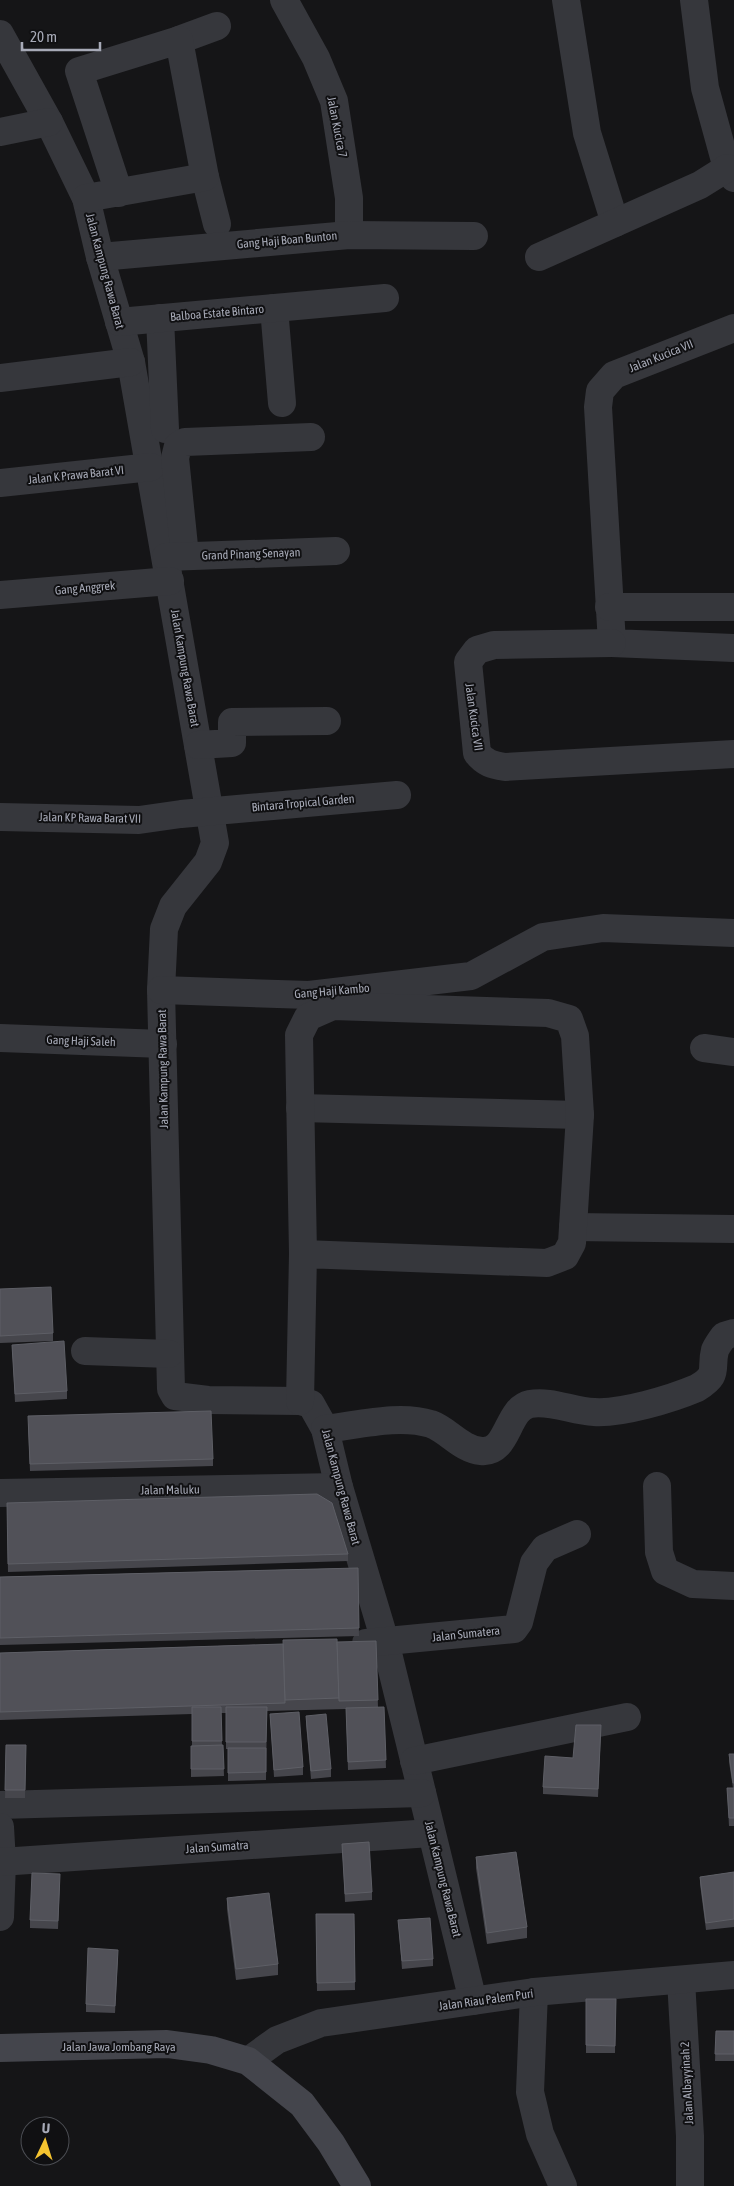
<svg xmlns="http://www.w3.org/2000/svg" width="734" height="2186" font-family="'Asap Condensed',sans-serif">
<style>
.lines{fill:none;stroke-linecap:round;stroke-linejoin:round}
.minor{stroke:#36373c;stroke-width:28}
.tertiary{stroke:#36373c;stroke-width:28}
.secondary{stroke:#44454c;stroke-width:28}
.wall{fill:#46464c}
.building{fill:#515158;stroke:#5e5f66}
.labels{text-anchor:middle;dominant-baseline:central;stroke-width:4;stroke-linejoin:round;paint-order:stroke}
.street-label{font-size:12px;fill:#a7aab7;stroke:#101012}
</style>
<rect width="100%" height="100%" fill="#151517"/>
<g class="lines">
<g class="minor">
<path d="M284,0l32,58 18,43 15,97v37"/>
<path d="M566,0l21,133 28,90"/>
<path d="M694,0l11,88 22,80 7,10"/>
<path d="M0,34l49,88 37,76 14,59 31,105 84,481 -7,19 -35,44 -9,23 -3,61 10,399 4,7 33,4 92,1 11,3 14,25 14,58 46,154 88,360"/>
<path d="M179,40l38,-14"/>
<path d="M0,132l49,-10"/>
<path d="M205,177l12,47"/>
<path d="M86,198l119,-21 -26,-137 -100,31 40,122"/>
<path d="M100,257l249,-22 125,1"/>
<path d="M539,257l161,-72 27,-17"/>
<path d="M274,308l8,95"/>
<path d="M160,318l5,111"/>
<path d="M119,322l266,-24"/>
<path d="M734,328l-120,47 -14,16 -2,16 14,236 122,5"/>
<path d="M0,378l131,-16"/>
<path d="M0,483l151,-16"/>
<path d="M185,556l-10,-98 3,-12 7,-4 126,-5"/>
<path d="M166,557l170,-6"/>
<path d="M0,595l170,-14"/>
<path d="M609,607h125"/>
<path d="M612,643l-118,2 -17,5 -9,12 9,91c8,10 15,12 28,14l229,-13"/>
<path d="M198,745l34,-2v-21l95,-1"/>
<path d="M0,817l139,3 42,-6 216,-19"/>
<path d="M161,990l148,5 162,-19 72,-39 60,-9 131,5"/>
<path d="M0,1038l163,6"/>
<path d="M704,1048l30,4"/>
<path d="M300,1108l280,7"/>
<path d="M573,1227l161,2"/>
<path d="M85,1351l84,3"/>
<path d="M300,1401l3,-147 -4,-219 9,-18 25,-11 215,7 21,6 6,17 5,79 -8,128 -7,13 -18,7 -244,-9"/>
<path d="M325,1429c34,-4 74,-15 106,-5 17,6 30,25 50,27 28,3 25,-42 49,-47 20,-4 43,7 64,8 27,2 77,-13 103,-24 23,-14 13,-18 18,-38 2,-4 6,-10 9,-14l10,-3"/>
<path d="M657,1486l2,66 6,19 28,13 41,2"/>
<path d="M0,1493l339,-6"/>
<path d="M366,1643l148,-14 5,-7 15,-59 11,-15 32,-14"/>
<path d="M414,1761l213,-44"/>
<path d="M0,1805l422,-12"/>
<path d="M0,1827l2,35 -2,55"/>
<path d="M0,1862l431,-29"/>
<path d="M681,1980l9,156v50"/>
<path d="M534,1992l-4,100 10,42 23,52"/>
</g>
<path class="tertiary" d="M248,2061l29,-21 44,-17 213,-31 200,-17"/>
<path class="secondary" d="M0,2048l167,-4 44,6 37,11 54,43 29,39 26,43"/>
</g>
<g class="wall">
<path d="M0,1289l53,44v8l-53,2z"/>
<path d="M12,1345l55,46v8l-52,3z"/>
<path d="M28,1424l185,35v7l-183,5z"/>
<path d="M7,1503l341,51v7l-340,11z"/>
<path d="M358,1568l1,68 -359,9v-68z"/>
<path d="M376,1641l2,66h6l2,61 -38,2 -2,-61 -79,2 -1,69 -38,1v-32h-2v-36h-5l1,32h1l1,31 -33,1v-31h1v-32l-192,6v-67z"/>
<path d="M270,1714l33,53v8l-29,2z"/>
<path d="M306,1716l25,53v8l-20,2 -5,-55z"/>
<path d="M601,1732l-3,65 -55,-3v-7z"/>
<path d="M6,1745h20l-1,53h-20z"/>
<path d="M729,1754h5v72h-5l-2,-38h6l-4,-26z"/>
<path d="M342,1844l30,48v8l-27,2z"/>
<path d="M476,1857l51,70v11l-40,6 -11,-76z"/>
<path d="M734,1872v55l-28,3 -6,-46v-7z"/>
<path d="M60,1882l-2,47 -28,-1v-8z"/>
<path d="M227,1898l51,66v11l-42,5 -9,-71z"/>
<path d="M316,1914h38l1,76 -38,1z"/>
<path d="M398,1920l35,39v7l-31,3z"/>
<path d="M118,1957l-3,56 -29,-1v-8z"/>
<path d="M586,1999h30l-1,54h-29z"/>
<path d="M716,2031h18v30h-19z"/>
</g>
<g class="building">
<path d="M51,1287l2,46 -53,3v-47z"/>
<path d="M64,1341l3,50 -52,3 -3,-49z"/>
<path d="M211,1411l2,48 -183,5 -2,-48z"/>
<path d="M317,1494l15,9 16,51 -340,10 -1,-61z"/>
<path d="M358,1568l1,60 -359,10v-61z"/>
<path d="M337,1639l2,59 -54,2 -2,-60z"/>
<path d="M376,1641l2,59 -39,1 -2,-59z"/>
<path d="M283,1644l2,59 -285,9v-59z"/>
<path d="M192,1707h29l1,34h-30z"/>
<path d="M226,1707h41l-1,35h-40z"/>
<path d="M384,1707l2,53 -38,2 -2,-54z"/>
<path d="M299,1712l4,55 -29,3 -4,-56z"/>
<path d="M326,1714l5,55 -20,2 -5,-55z"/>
<path d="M576,1725h25l-3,64 -55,-2 2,-31 28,2z"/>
<path d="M6,1745h20l-1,45h-20z"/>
<path d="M223,1745l1,24h-33v-23z"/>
<path d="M228,1748h38v24l-38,1z"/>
<path d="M729,1754h5v29h-1z"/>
<path d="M727,1788h7v30h-5z"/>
<path d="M369,1842l3,50 -27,2 -3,-50z"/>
<path d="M516,1852l11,75 -40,6 -11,-76z"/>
<path d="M734,1872v47l-28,4 -6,-46z"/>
<path d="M32,1873l28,1 -2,47 -28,-1z"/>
<path d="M269,1893l9,71 -42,5 -9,-71z"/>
<path d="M316,1914h38l1,68 -38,1z"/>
<path d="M430,1918l3,41 -31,2 -4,-41z"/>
<path d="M88,1948l30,2 -3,56 -29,-2z"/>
<path d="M586,1999h30l-1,47 -29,-1z"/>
<path d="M716,2031h18v23h-19z"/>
</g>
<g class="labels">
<g class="street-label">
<text transform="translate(337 127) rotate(79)">Jalan Kucica 7</text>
<text transform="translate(287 240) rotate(-5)">Gang Haji Boan Bunton</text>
<text transform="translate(105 271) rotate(75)">Jalan Kampung Rawa Barat</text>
<text transform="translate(217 313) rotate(-5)">Balboa Estate Bintaro</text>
<text transform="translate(661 356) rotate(-22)">Jalan Kucica VII</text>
<text transform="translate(76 475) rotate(-6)">Jalan K Prawa Barat VI</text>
<text transform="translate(251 554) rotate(-2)">Grand Pinang Senayan</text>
<text transform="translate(85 588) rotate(-5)">Gang Anggrek</text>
<text transform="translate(185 668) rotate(80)">Jalan Kampung Rawa Barat</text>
<text transform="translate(474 717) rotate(82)">Jalan Kucica VII</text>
<text transform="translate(303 803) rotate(-5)">Bintara Tropical Garden</text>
<text transform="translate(90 818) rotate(1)">Jalan KP Rawa Barat VII</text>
<text transform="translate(332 991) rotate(-5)">Gang Haji Kambo</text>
<text transform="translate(81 1041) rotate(2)">Gang Haji Saleh</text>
<text transform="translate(163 1069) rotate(-91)">Jalan Kampung Rawa Barat</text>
<text transform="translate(341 1487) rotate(75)">Jalan Kampung Rawa Barat</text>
<text transform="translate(170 1490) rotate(-1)">Jalan Maluku</text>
<text transform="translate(466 1634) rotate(-6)">Jalan Sumatera</text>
<text transform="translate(217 1847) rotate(-4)">Jalan Sumatra</text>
<text transform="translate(443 1879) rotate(76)">Jalan Kampung Rawa Barat</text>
<text transform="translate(486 2000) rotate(-8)">Jalan Riau Palem Puri</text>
<text x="119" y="2047">Jalan Jawa Jombang Raya</text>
<text transform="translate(687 2083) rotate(-93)">Jalan Albayyinah 2</text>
</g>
</g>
<g transform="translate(45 2141) rotate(4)"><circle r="24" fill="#101012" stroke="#4c4e54"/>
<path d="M0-4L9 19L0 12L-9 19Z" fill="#f5c430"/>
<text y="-8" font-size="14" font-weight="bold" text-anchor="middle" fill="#a7aab7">U</text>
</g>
<path d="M22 42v8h78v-8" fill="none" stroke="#a7aab7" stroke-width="2.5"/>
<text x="30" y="42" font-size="15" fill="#a7aab7" stroke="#101012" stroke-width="4" paint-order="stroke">20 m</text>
</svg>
